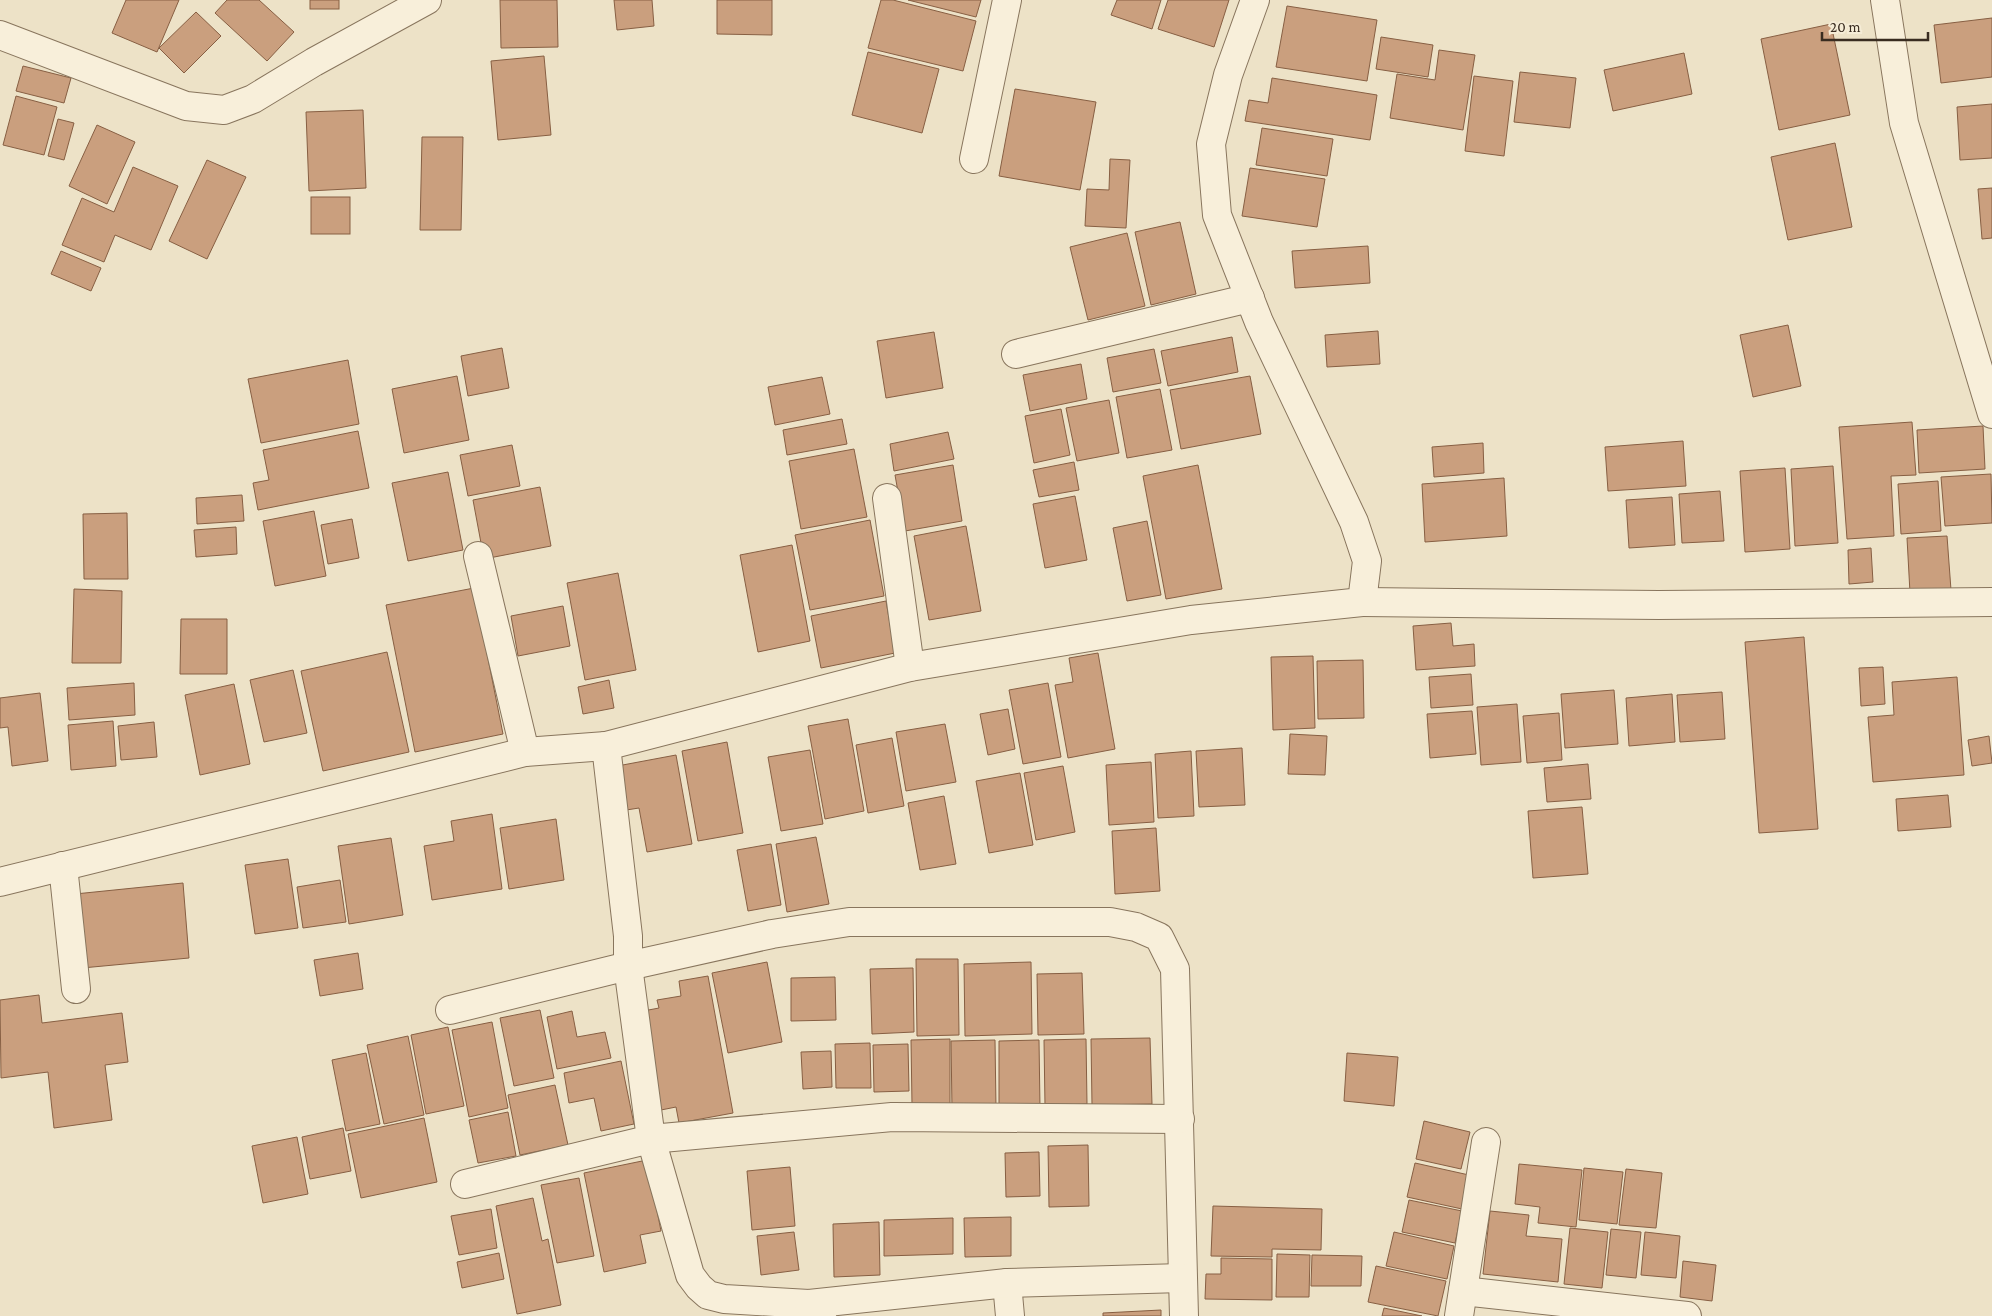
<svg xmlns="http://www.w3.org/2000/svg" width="1992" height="1316" font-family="'Crimson Pro',serif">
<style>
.building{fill:#ca9f7e;stroke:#875f43}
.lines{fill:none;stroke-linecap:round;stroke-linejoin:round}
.street-casing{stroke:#88755d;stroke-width:30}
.street{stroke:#f8efda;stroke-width:28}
</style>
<rect width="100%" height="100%" fill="#ede2c7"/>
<g class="building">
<path d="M126,0h53l-22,52 -45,-19z"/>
<path d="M227,0h32l35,32 -27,29 -52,-48z"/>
<rect x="310" y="0" width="29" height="9"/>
<path d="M500,0h57l1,47 -57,1z"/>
<path d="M614,0h38l2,26 -37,4z"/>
<path d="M717,0h55v35l-55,-1z"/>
<path d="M881,0h12l83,21 -13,50 -95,-23z"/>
<path d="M908,0h73l-5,17z"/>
<path d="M1117,0h44l-9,29 -41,-14z"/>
<path d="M1168,0h61l-15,47 -56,-18z"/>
<path d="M1287,6l90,14 -10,61 -91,-14z"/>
<path d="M196,12l25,24 -37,37 -25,-25z"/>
<path d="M1992,18v59l-51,6 -7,-58z"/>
<path d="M1831,24l19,91 -71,15 -18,-91z"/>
<path d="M1381,37l52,8 -5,32 -52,-8z"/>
<path d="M1439,50l36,5 -12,75 -73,-12 7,-44 38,6z"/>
<path d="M868,52l71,17 -17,64 -70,-18z"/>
<path d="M1684,53l8,41 -79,17 -9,-41z"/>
<path d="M544,56l7,79 -53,5 -7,-79z"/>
<path d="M23,66l48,12 -7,25 -48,-12z"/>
<path d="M1520,72l56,6 -6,50 -56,-6z"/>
<path d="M1474,76l39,5 -9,75 -39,-5z"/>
<path d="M1272,78l105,17 -7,45 -125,-19 4,-21 19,3z"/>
<path d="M1015,89l81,13 -16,88 -81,-14z"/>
<path d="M16,96l41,11 -13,48 -41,-10z"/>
<path d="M1992,104v54l-32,2 -3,-53z"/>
<path d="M363,110l3,78 -57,3 -3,-79z"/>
<path d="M58,119l16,4 -10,37 -16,-4z"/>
<path d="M97,125l38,17 -28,62 -38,-18z"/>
<path d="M1262,128l71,11 -6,37 -71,-11z"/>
<path d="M422,137h41l-2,93h-41z"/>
<path d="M1835,143l17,84 -64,13 -17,-83z"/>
<path d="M1110,159l20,1 -4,68 -41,-2 2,-37 22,1z"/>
<path d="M207,160l39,17 -39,82 -38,-18z"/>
<path d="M133,167l45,19 -27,64 -36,-15 -11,27 -42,-17 20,-47 32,14z"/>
<path d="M1250,168l75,11 -8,48 -75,-11z"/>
<path d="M1992,188v50l-10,1 -4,-50z"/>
<rect x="311" y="197" width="39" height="37"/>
<path d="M1180,222l16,72 -45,11 -16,-73z"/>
<path d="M1127,233l18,73 -57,14 -18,-73z"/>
<path d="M1368,246l2,37 -75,5 -3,-37z"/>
<path d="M61,251l40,17 -10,23 -40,-17z"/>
<path d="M1788,325l13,61 -48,11 -13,-62z"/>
<path d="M1378,331l2,33 -53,3 -2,-32z"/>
<path d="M934,332l9,56 -57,10 -9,-57z"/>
<path d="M1232,337l6,35 -70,14 -7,-35z"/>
<path d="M502,348l7,40 -41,8 -7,-40z"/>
<path d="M1154,349l7,34 -48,9 -6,-34z"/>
<path d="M348,360l11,64 -98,19 -13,-64z"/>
<path d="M1081,364l6,35 -57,12 -7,-36z"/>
<path d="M457,376l12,64 -65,13 -12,-64z"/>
<path d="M1250,376l11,58 -80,15 -11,-59z"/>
<path d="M822,377l8,37 -55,11 -7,-38z"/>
<path d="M1160,389l12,61 -45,8 -11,-61z"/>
<path d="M1109,400l10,53 -42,8 -11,-53z"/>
<path d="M1061,409l9,46 -36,8 -9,-47z"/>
<path d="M842,419l5,25 -60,11 -4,-25z"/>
<path d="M1912,422l4,53 -25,1 3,60 -47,3 -8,-112z"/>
<path d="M1983,426l2,43 -66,4 -2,-43z"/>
<path d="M358,431l11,57 -111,22 -5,-27 16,-3 -6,-30z"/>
<path d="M948,432l6,27 -60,12 -4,-27z"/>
<path d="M1683,441l3,45 -78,5 -3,-44z"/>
<path d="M1483,443l1,30 -50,4 -2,-30z"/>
<path d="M512,445l8,41 -52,10 -8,-41z"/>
<path d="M854,449l13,68 -66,12 -12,-68z"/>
<path d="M1074,462l5,28 -40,7 -6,-27z"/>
<path d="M953,465l9,56 -57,10 -10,-56z"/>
<path d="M1198,465l24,124 -56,10 -23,-123z"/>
<path d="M1833,466l5,77 -43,3 -4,-77z"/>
<path d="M1785,468l5,81 -45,3 -5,-81z"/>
<path d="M448,472l15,78 -55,11 -16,-78z"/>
<path d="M1991,474l1,49 -47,3 -4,-49z"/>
<path d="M1504,478l3,58 -82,6 -3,-58z"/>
<path d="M1938,481l3,50 -40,3 -3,-50z"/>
<path d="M540,487l11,59 -67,13 -11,-59z"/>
<path d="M1720,491l4,50 -42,2 -3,-49z"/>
<path d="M242,495l2,26 -47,3 -1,-26z"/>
<path d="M1075,496l12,64 -42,8 -12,-64z"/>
<path d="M1672,497l3,48 -46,3 -3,-48z"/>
<path d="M314,511l12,65 -51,10 -12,-65z"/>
<path d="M127,513l1,66h-44l-1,-65z"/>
<path d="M352,519l7,39 -31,6 -7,-39z"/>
<path d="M870,520l14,76 -74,14 -15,-75z"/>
<path d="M1147,521l14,74 -34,6 -14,-73z"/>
<path d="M966,526l15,85 -52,9 -15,-84z"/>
<path d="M236,527l1,27 -41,3 -2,-27z"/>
<path d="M1947,536l4,54 -41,3 -3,-55z"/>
<path d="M792,545l18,96 -52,11 -18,-97z"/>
<path d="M1871,548l2,34 -24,2 -1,-34z"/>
<path d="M618,573l18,97 -51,10 -18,-97z"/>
<path d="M474,588l29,146 -88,18 -29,-147z"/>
<path d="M74,589l48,2 -1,72h-49z"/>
<path d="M886,601l9,52 -74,15 -10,-52z"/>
<path d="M563,606l7,40 -52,10 -7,-40z"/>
<path d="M181,619h46v55h-47z"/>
<path d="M1451,623l2,23 21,-2 1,22 -59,4 -3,-44z"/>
<path d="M1804,637l14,192 -59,4 -14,-191z"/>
<path d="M387,652l22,100 -86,19 -22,-100z"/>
<path d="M1098,653l17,96 -47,9 -13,-73 18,-3 -4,-24z"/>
<path d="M1313,656l2,72 -42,2 -2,-73z"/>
<path d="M1363,660l1,58 -46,1 -1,-58z"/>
<path d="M1883,667l2,37 -24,2 -2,-38z"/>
<path d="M293,670l14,63 -43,9 -14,-62z"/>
<path d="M1471,674l2,31 -42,3 -2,-31z"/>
<path d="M1957,677l7,98 -91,7 -5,-65 26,-2 -2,-33z"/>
<path d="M609,680l5,28 -31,6 -5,-27z"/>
<path d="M134,683l1,32 -66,5 -2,-32z"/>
<path d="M1048,683l13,74 -38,7 -14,-74z"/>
<path d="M234,684l16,80 -50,11 -15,-80z"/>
<path d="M1614,690l4,54 -53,4 -4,-54z"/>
<path d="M1722,692l3,47 -45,3 -3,-47z"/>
<path d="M40,693l8,68 -36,5 -4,-39 -8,1v-30z"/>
<path d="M1672,694l3,48 -46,4 -3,-48z"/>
<path d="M1517,704l4,58 -40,3 -4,-58z"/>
<path d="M1008,709l7,40 -27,6 -8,-41z"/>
<path d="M1472,711l4,43 -46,4 -3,-44z"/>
<path d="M1559,713l3,47 -35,3 -4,-47z"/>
<path d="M848,719l16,92 -39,8 -17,-93z"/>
<path d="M113,721l3,45 -45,4 -3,-45z"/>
<path d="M154,722l3,35 -36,3 -3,-34z"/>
<path d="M945,724l11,58 -50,9 -10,-59z"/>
<path d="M1290,734l37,2 -2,39 -37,-1z"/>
<path d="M1989,736l3,27 -20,3 -4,-26z"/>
<path d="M892,738l12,68 -36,7 -12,-68z"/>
<path d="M727,742l16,91 -45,8 -16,-90z"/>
<path d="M1242,748l3,57 -46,2 -3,-56z"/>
<path d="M810,750l13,74 -42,7 -13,-74z"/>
<path d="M1191,751l3,65 -36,2 -3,-64z"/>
<path d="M676,755l16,89 -45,8 -8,-44 -19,3 -8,-44z"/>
<path d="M1151,762l3,60 -45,3 -3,-60z"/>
<path d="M1588,764l3,35 -44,3 -3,-34z"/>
<path d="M1063,766l12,66 -39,8 -12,-67z"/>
<path d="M1020,773l13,72 -44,8 -13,-72z"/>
<path d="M1948,795l3,32 -53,4 -2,-32z"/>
<path d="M944,796l12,68 -36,6 -12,-67z"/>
<path d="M1582,807l6,67 -55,4 -5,-67z"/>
<path d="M492,814l10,75 -70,11 -8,-54 30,-5 -3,-20z"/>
<path d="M556,819l8,61 -55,9 -9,-61z"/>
<path d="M1156,828l4,63 -45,3 -3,-63z"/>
<path d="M816,837l13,67 -42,8 -11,-68z"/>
<path d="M391,838l12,77 -54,9 -11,-78z"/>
<path d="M771,844l10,61 -33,6 -11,-61z"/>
<path d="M288,859l10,69 -43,6 -10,-69z"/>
<path d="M340,880l6,42 -43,6 -6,-41z"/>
<path d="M183,883l6,75 -107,10 -7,-74z"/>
<path d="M358,953l5,36 -43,7 -6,-36z"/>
<path d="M916,959h42l1,76 -42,1z"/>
<path d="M767,962l15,80 -54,11 -16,-80z"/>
<path d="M1031,962l1,72 -67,2 -1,-72z"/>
<path d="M913,968l1,64 -42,2 -2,-65z"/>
<path d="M1082,973l2,61 -46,1 -1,-61z"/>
<path d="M708,976l25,137 -54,10 -3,-16 -20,4 -18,-99 21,-4 -2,-8 24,-4 -2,-15z"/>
<path d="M835,977l1,43 -45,1v-43z"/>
<path d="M39,995l3,28 80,-10 6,49 -23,3 7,55 -58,8 -6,-56 -47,6 -1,-78z"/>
<path d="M540,1010l14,68 -40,8 -14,-68z"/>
<path d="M572,1011l5,26 28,-5 6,26 -54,11 -10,-52z"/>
<path d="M492,1022l16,86 -39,9 -17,-87z"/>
<path d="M448,1027l16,79 -38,8 -15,-79z"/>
<path d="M408,1036l16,79 -40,9 -17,-79z"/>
<path d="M1150,1038l2,66 -60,1 -1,-66z"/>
<path d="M950,1039v65l-38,1 -1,-65z"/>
<path d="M1086,1039l1,65 -42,2 -1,-66z"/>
<path d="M995,1040l1,68 -44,1 -1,-68z"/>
<path d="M1039,1040l1,68 -41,1v-68z"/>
<path d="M870,1043l1,45h-35l-1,-44z"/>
<path d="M908,1044l1,47 -35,1 -1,-47z"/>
<path d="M831,1051l1,36 -29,2 -2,-37z"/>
<path d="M366,1053l14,71 -34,7 -14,-71z"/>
<path d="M1347,1053l51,4 -4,49 -50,-5z"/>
<path d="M621,1061l13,63 -33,7 -7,-33 -25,5 -5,-30z"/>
<path d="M555,1085l13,60 -48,10 -12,-60z"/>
<path d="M508,1112l8,44 -38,7 -9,-43z"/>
<path d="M424,1118l13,64 -76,16 -13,-64z"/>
<path d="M1424,1121l46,11 -9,37 -45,-10z"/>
<path d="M343,1128l8,43 -41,8 -8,-42z"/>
<path d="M297,1137l11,57 -45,9 -11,-57z"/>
<path d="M1088,1145l1,61 -40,1 -1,-61z"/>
<path d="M1039,1152l1,44 -34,1 -1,-44z"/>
<path d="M647,1160l14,71 -21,4 6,28 -42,9 -20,-99z"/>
<path d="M1415,1163l54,12 -7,34 -55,-12z"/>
<path d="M1519,1164l63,6 -6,57 -38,-4 2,-16 -25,-3z"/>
<path d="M790,1167l5,59 -43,4 -5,-59z"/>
<path d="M1584,1168l39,4 -6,52 -38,-4z"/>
<path d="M1626,1169l36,4 -6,55 -37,-3z"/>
<path d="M579,1178l15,78 -37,7 -16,-78z"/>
<path d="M533,1198l9,43 6,-2 13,66 -44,9 -21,-108z"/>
<path d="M1409,1200l53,11 -7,32 -53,-11z"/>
<path d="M1213,1206l109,3 -1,41 -49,-1v8l-61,-1z"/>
<path d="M491,1209l6,39 -38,7 -8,-39z"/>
<path d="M1490,1211l39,4 -3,21 36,3 -4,43 -75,-8z"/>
<path d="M1011,1217v39l-46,1 -1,-39z"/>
<path d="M953,1218v36l-69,2v-36z"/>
<path d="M879,1222l1,53 -46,2 -1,-53z"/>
<path d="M1570,1228l38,4 -6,56 -38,-4z"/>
<path d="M1611,1229l30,3 -5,46 -30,-3z"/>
<path d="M794,1232l5,38 -38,5 -4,-39z"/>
<path d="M1394,1232l60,14 -7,33 -61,-13z"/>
<path d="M1645,1232l35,4 -4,42 -35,-3z"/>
<path d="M499,1253l5,26 -42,9 -5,-26z"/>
<path d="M1277,1254l33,1 -1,42h-33z"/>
<path d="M1312,1255l50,1 -1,30h-50z"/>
<path d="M1221,1258l51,1v41l-67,-1 1,-25h15z"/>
<path d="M1683,1261l33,4 -4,36 -32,-4z"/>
<path d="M1376,1266l70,15 -8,35 -70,-14z"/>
<path d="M1384,1308l38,8h-40z"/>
<path d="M1161,1310v6h-58v-3z"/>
</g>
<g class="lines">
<g class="street-casing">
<g id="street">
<path d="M1885,0l19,123 88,291"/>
<path d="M0,35l186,71 38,4 29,-11 61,-37 113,-62"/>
<path d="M974,159l33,-159"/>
<path d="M1016,354l234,-56"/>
<path d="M887,498l23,169"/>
<path d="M478,556l47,196"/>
<path d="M1362,602l297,3 333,-3"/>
<path d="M606,746l22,190v30l23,173 39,136 9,12 9,8 16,4 85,5 13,12"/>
<path d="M63,866l13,123"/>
<path d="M0,882l525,-130 81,-6 304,-79 281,-47 171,-18 5,-41 -13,-39 -95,-200 -42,-107 -6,-71 17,-69 27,-75"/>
<path d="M450,1010l178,-44 144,-32 77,-12h261l26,5 23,10 16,32 9,347"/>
<path d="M465,1184l186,-45 241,-22 288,2"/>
<path d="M1007,1283l3,33"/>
<path d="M1463,1291l224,25"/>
<path d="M809,1304l198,-21 175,-5"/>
<path d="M1459,1316l27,-174"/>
</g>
</g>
<use href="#street" class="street"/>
</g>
<path d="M1822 32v8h106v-8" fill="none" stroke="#392c20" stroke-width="2.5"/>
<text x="1830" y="32" font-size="15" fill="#392c20" stroke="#f5ecd6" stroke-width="4" paint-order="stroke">20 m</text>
</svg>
